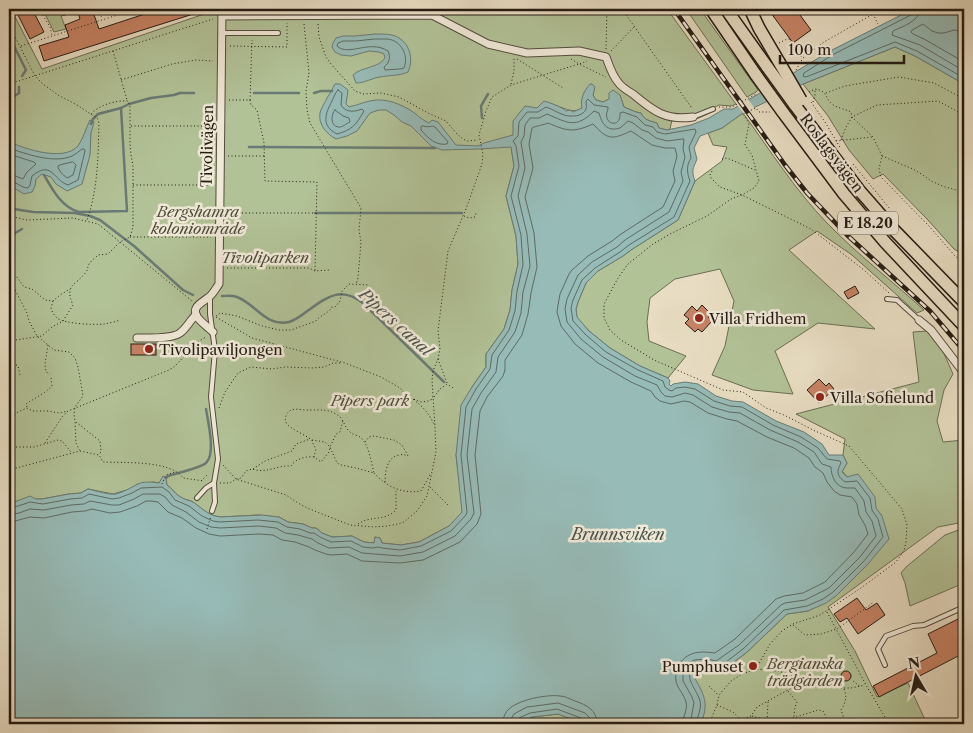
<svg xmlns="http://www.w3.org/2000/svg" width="973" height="733" font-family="'Libre Caslon Text',serif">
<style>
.green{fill:#b2c297;stroke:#6a6e54}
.water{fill:#97bbb7;stroke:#697b75}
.pier{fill:#e8ddc3}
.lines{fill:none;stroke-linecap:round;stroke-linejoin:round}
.shore{stroke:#5d6b64;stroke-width:1}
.stream{stroke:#697b75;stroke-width:2.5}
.building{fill:#c78365;stroke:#231b12}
.lane-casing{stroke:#544c3e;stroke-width:6}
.street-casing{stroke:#544c3e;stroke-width:9}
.primary-casing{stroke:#231b12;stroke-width:14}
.path{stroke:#231b12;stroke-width:1;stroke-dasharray:1 2.5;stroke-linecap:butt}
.lane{stroke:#f0e9d8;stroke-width:4}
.street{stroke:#f0e9d8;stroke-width:7}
.primary{stroke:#e8ddc3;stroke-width:11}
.rail-casing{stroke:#231b12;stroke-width:4.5}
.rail{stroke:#f0e9d8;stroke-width:2.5;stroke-dasharray:8;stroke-linecap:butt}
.primary-bridge-casing{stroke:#231b12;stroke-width:14;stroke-linecap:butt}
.primary-bridge{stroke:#e8ddc3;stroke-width:11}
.poi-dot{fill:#8f2418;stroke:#f0e9d8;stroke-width:2}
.labels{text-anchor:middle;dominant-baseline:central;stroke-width:5;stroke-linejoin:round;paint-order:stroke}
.shield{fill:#f0e9d8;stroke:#60594d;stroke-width:1}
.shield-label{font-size:14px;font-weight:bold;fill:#231b12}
.street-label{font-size:15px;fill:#231b12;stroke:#f0e9d8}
.park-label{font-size:15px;font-style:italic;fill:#4e4d3a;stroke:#f0e9d8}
.poi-label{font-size:15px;fill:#231b12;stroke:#f0e9d8;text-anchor:start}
.water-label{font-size:16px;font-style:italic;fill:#4c534c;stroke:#f0e9d8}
</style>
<rect width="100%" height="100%" fill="#e8ddc3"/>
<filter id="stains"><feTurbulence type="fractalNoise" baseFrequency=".004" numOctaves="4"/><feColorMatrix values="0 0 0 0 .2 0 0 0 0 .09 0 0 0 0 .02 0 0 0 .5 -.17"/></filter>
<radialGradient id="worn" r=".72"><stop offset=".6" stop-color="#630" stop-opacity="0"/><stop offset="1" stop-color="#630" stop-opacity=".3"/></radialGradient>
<g class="green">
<path d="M9,9h2l31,60 177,-60h111l-11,6h28v-6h320l69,95 -5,2 -12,-1 -6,3 1,3c-13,6 -27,14 -42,9l-2,9 -3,1 -8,-2 -2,-5c-7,-2 -13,-3 -16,-10l-5,-1 -12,-5 -4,-12 -11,4 -6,3 -7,-2 -3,-5 1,-5c-10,15 -12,26 -31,18 -3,-1 -6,-2 -8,-3l-42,30 -2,11 3,20 -8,30 10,40 2,28 -6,26 -2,20 -6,19 -18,25v13l-14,20 -16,68 7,57 -14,14 -30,16 -18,3 -19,-2 -2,-5 -5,-1 -1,6 -10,-1 -12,-6 -20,1 -10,-4 -6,-5h-4l-9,-4 -15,-2 -9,-5 -21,-2 -38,2c-14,-2 -19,-10 -29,-16 -4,-1 -9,-2 -12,-5 -5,-3 -7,-8 -12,-11l-3,-9 -5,7 -6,-1 -15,2 -8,5 -17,5 -25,-5 -7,4 -12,1 -27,5h-6l-27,5z"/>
<path d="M52,9h12l2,6 -5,1 5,13 -12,3 -10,-20z"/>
<path d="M686,9h14l58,81 -2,2 -9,5z"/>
<path d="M895,47l20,9 49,28v171l-10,-6 -27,-30 -44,-45 -10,5 -24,-29 -21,-34 -25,-32z"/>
<path d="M743,113c27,37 52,77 84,110 30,31 65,58 97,87l-7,3 -65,-58 -35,-24 -28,19 86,79 -57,-6 -43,28 18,43 -40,-4 -41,-15 13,-29 9,-45 -14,-32 -45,10 -25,19 -3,24 2,19 37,15 -18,22 -28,-12 -30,-18 -21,-17 -12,-13 -1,-9 2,-7 8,-19 12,-12 25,-15 8,-6 47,-30 17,-39 27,-20 5,-14 -14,-2 -5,-12 14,-5z"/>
<path d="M927,331l15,18 11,25 -9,16 -7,31 6,21 21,-2v82l-26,5 -110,80 27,44 22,46 31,-14 19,41h-227l3,-6 -9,-41 4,-6 8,-1 6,3h7l27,-20 41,-39 21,-3 28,-15 32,-32 14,-48 -40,-45 5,-8 -4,-8 2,-16 -49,-25 123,-32 -6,-50z"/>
<path d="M964,528v55l-54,23 -5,-23 -4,-10 5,-6 39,-32z"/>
<path d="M558,714l26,10h-67l15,-7z"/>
</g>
<g class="water">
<path d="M913,9h23l5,5c11,-3 12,-5 23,0v70l-49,-28 -20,-9 -92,37 -60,29 -21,15 -22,8 -6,12 3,11c-4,10 -6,11 -2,22l-17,39 -47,30 -8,6 -25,15 -12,12 -8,19 -2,7 1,8 12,14 21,17 30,18 28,12 2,3 -1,3 2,2 2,-2 12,-2 13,2 18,12 16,5 11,1 33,19 28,11 18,12 7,11h14l4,8 -5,9 5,5 11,-3 17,23 1,11 6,8 7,23 -21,25 -32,32 -10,7 -18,8 -21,3 -41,39 -27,20h-7l-6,-3 -8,1 -4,6c10,17 16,28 6,47h-116l-26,-10 -26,3 -15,7h-508v-220l21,-8 6,3h6l27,-5 12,-1 7,-4c9,2 20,6 28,5 9,-2 15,-7 22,-10 6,-3 15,-2 21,-1l4,-7 3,2 1,7c5,3 7,8 12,11 4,3 8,4 12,5 11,6 15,14 29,16l42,-2 17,2 9,5 15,2 9,4h4l6,5 10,4 20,-1 12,6 10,1 1,-6 5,1 2,5 19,2 18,-3 30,-16 13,-14 -6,-57 5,-50 11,-18 14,-20v-13l18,-25 6,-19 2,-20 6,-26 -2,-28 -10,-40 8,-30 -3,-19 -32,2 -37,1 -11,-4 -20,-20 -9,-4 -8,-7 -8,-5h-7l-9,3 -13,18 -10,5 -11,3c-9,-5 -18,-14 -16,-26 1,-5 5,-10 7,-15 3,-4 5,-9 8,-14h5l8,6 -2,14 3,3c9,-2 17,-6 27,-7 14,-1 29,6 40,14 4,4 7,6 13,9l3,-3 6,2 18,23 22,1 6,-3 29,-8v-14l12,-15 12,2 7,-7c7,2 18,6 22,10l4,-1 3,2 9,-4c-2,-10 2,-17 8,-24h2l3,3 -2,8 3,5 7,2 6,-3v-6l4,-3 7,5 4,12 12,5 5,1c3,7 9,8 16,10l2,5 8,2 24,-5 18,-7 15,-9h9l99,-59z"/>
<path d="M375,34c5,0 11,0 17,1 16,4 23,22 16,37 -9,4 -18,3 -28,5 -8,1 -15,6 -24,6l-3,-8c8,-8 26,-7 32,-17l-1,-4 -5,-2 -10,-1 -18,5 -10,-1 -6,-3 -3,-5 1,-4 3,-5 7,-2h12z"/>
<path d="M90,120l4,2 -3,11 -1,22 -8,29 -15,7 -11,-7 -5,-7 -9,-3 -6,5 -1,7 -3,6 -8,2 -15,-9v-43c17,7 54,20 69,4 5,-7 8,-18 12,-26z"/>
</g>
<path class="pier" d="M747,98l9,12 -11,5 -9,-11z"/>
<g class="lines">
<g class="shore">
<path d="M914,9l-1,4 -2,2 -77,39 -30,19 -1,3 3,1 89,-35 22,9 47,27"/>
<path d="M920,9c-1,13 -17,17 -27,22l-1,4 28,10 44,26"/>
<path d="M964,32l-10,-2 -10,3h-6l-6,-2 -9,-7 -11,6 -1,2 2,2 11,5 40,23"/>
<path d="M375,39c4,0 8,0 13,0 13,2 21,16 16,29l-4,1 -15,1 -1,-3c5,-4 7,-9 4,-16 -19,-12 -39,6 -51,-5l1,-3 5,-2h12z"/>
<path d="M338,90l4,3 -1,12c5,8 13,7 21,4l2,2c-8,14 -12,19 -27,23 -16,-8 -12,-20 -5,-33 2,-4 3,-8 6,-11z"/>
<path d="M335,110l8,6 6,2 1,4c-3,1 -8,6 -12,5 -8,-1 -7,-13 -3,-17z"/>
<path d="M423,126c6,2 9,-1 12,1l13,15 -1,2c-11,2 -19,-6 -26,-14v-3z"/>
<path d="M9,148c17,6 45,16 63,8 4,-2 7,-5 10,-7h2l1,2 -7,29 -10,5c-16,-6 -16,-25 -36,-9l-2,9 -2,3c-7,0 -12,-7 -19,-7"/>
<path d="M9,154l25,8 2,2 -9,8 -4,7 -10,-4 -4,-1"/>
<path d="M73,162l3,3 -3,10 -6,3c-4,-3 -9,-8 -9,-12l2,-1z"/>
<path d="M9,508l9,-2 12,-4 13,2 27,-5 12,-1 7,-4 23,5 7,-1 13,-5 9,-5 21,-1 7,5 6,8 14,6 13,10 11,5 7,1 38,-2 20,2 9,5 13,2 10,4h4l6,4 11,5 20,-1 12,6 10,1 5,-1 4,1 18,2 21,-4 30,-15 15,-16 1,-3 -6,-57 5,-48 10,-18 14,-20 2,-14 17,-25 6,-19 2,-20 6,-26 -2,-30 -10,-39 8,-30 -3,-20 -3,-5 5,-5 1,-14 8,-10h11l8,-5c6,2 12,6 18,8 7,2 19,2 22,-6 1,-1 0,-6 0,-8l2,-2 6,6 14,2v2c-7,15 13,21 12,4l3,-1 14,5 8,8 8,2 4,5 8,2 30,-5 1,3 -7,15 2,11c-5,8 -4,15 -1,23l-16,36 -45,28 -9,7 -25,16 -13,12 -9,20 -2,8 2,13 13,14 20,17 32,18 25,11 2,6 4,3 3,1 4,-3 9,-1 10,2 19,12 16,5 12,1 31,18 28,12 17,11 9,11 13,2 1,2c-5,9 -4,13 4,19l12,-1 13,17 2,12 6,9 5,18 -19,24 -31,31 -10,7 -16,7 -23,4 -41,39 -25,19c-8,1 -15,-6 -23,-1 -14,8 3,24 5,34 2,8 -3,16 -4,23"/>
<path d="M9,515l10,-2 11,-4 14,1 27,-5 13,-1 6,-3 22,4h7l15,-6 9,-5h17l5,3 7,8 14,7 13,10 12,5 9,1 39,-2 17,2 9,5 13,2 14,4 6,4 11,5 20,-1 13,6 38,3 23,-4 32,-16 16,-17 3,-6 -7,-58 5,-46 9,-16 15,-21 2,-15 17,-25 6,-19 2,-21 7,-26 -3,-32 -9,-38 7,-28 -4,-26 3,-6 1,-11 5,-7h9l8,-4c21,9 29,15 47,-3l5,2c3,11 8,19 21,15l8,-7 5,2 9,7 6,2 8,6 11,3 15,-2h2l-1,10 2,8 -4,15 2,9 -14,31 -44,28 -8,7 -25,15 -14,13 -11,24 -2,10 2,13 14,17 22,18 32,19 22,9 4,7 4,4 7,1 13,-4 8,2 19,12 17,5 11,1 30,17 28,12 16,10 8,12 9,3c0,9 5,21 16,21 3,0 5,0 8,0l9,13 2,11 6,9 4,15 -16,21 -31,31 -24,12 -20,3 -4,2 -42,40 -23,16 -9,-2 -13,1 -5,3 -6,9v9l9,16 2,6 -4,21"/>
<path d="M9,522l6,-1 15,-4 14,1 28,-6 13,-1 7,-2 18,4 10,-1 17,-6 9,-5h5l7,1 10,10 14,6 14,10 13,6 11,2 39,-2 14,1 9,5 13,2 14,5 6,3 11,4 5,1 16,-1 15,7 38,2 23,-3 37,-18 17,-18 4,-10 -6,-59 5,-44 7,-14 16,-21 2,-6v-10l17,-25 6,-21 3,-21 6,-26 -3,-34 -9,-36 8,-29 -4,-24 3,-16c3,-2 12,-3 16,-5 19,8 25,10 45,1 15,16 18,16 38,7l21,14 13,3h10l2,8 -4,15 2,10 -12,26 -42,27 -9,7 -24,15 -16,14 -3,4 -9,20 -2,11 -1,7 4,14 14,18 23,19 33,19 20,9 4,6 5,4 11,3 13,-3 6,1 18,11 19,6 10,2 30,16 27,11 15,10 6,9 8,6 4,9 7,9 6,4 12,2 5,7 2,11 6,10 3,9 -14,18 -29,30 -22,11 -19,3 -8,3 -41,40 -20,14c-15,-2 -28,-2 -37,13 -2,4 -3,9 -2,15 1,7 8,13 10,21 2,7 -3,15 -4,22"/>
<path d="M503,724c0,-5 1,-10 5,-14 9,-10 39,-16 52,-14 5,0 10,3 15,5 12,4 22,9 22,23"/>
<path d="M510,724l1,-5 3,-5 13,-7 31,-4 27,10 4,4 1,7"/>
<path d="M516,724l1,-3 2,-3 11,-5 27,-4 24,9 2,2 1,4"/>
</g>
<g class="stream">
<path d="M9,36l17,34 -4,6"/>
<path d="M254,93h45"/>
<path d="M314,93l7,-2h11"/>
<path d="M9,100l10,-7v-6"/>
<path d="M482,118l-1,-12 7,-12"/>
<path d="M91,124l2,-5 5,-5 23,-6 8,-4 22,-6 23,-3 6,-2h14"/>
<path d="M249,147l186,1"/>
<path d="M44,175c8,14 18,33 35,37l48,-1 -6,-103"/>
<path d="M9,208l5,1 19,3 42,1 15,3 10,4 34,26 49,44 10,5"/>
<path d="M315,213h147"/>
<path d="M9,236h1l12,-7"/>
<path d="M222,296c5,0 10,-1 15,1 19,7 28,30 52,25 6,-2 12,-6 17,-10 21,-15 35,-27 58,-8l80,78"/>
<path d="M166,478l2,-2c9,-3 32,-8 38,-13 10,-9 2,-41 0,-54"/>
</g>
</g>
<g class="building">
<path d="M15,9h17l12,23 -14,7z"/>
<path d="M77,9h15l7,20 61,-20h46v1l-162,51 -5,-15 30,-9 -4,-12 15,-6z"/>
<path d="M768,9h41l-9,6 11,15 -18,13z"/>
<path d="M855,286l4,7 -11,6 -4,-7z"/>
<path d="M702,305l9,9 -3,3 4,4 -10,11 -4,-3 -3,3 -10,-9 4,-4 -5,-4 8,-9 5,5z"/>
<rect x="131" y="344" width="25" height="11"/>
<path d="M819,379l7,7 3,-3 5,6 -15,14 -12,-13z"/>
<path d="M857,598l9,12 11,-7 8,12 -27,19 -11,-16 -7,4 -6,-8z"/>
<path d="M964,616v37l-85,44 -6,-11 64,-33 -9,-19z"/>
<circle cx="846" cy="676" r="5"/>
</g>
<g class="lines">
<g class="lane-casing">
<g id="lane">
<path d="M222,33h56"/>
<path d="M693,117l20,-8"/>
<path d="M210,297v17l5,36 -4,47 7,62 -4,24 1,19 -3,9"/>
<path d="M887,299l10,1 22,20"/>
<path d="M197,498l9,-10 8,-5"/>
<path d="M885,665l-7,-16 8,-13 27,-10 11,-1 40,-18"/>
</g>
</g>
<g class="street-casing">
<g id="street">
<path d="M222,16l210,-1 56,29 39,9 52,-2 27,6c3,8 6,18 12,25 3,5 10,9 15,12 20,17 33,27 60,23"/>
<path d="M919,320l12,10 33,43"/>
<path d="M213,332c-5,-5 -11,-9 -15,-14 -8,-11 4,-15 11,-21 4,-3 7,-9 10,-13l3,-275"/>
<path d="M137,338c11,0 35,1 43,-5 7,-5 10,-13 16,-18"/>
</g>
</g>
<g class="primary-casing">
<g id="primary">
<path d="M711,9l45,66"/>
<path d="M726,9l42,59"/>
<path d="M750,9l9,19 20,34"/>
<path d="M794,104l65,86 35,40 70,72"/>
<path d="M782,111l62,83 41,48 79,84"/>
</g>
</g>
<g class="path">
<path d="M39,9l11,18 2,8"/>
<path d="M99,9l3,10"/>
<path d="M622,9l69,98v2"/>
<path d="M873,14l5,10"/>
<path d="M304,24l5,49 -3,18 1,19 3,13 51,85 -2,22 2,12 -3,36 -2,6"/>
<path d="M318,24l1,13 7,20 5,7 24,27 8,3 18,-1 18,4 29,16 18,8 11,13 6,5 4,2 11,-1"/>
<path d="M9,25l26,51 8,8 15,11 19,10 21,14 1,5c-1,33 -1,65 -12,96"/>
<path d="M779,43l8,-4h2l13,19"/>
<path d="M21,46l115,-37"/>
<path d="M230,46l57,1v-24"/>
<path d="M606,49l1,-40"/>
<path d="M113,51l14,49"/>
<path d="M611,51l23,-24"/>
<path d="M517,59l46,29"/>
<path d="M571,59l8,5 8,-3"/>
<path d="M796,70l7,-12 21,-16 58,-33"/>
<path d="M121,80l51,-16 24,-4 17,1"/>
<path d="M9,84l204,-65"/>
<path d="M511,84l3,-13v-13"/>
<path d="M809,92l6,-3c13,2 9,8 17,15 5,4 13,5 19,8l1,5 21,20 9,19 -3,13 2,8 48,49 26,30 9,7"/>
<path d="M826,93l19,-7 54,-9 35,6 30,16"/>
<path d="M229,100h21l2,-60"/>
<path d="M250,100l1,5 6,5 7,33 1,38 52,1 -2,89"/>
<path d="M811,102l14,20 16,27"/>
<path d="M813,102l2,-6v-7"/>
<path d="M719,107h13l24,-13"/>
<path d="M131,126h81"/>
<path d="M841,140l5,-13 6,-10 25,-12 61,-4 26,14"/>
<path d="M836,141l36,-4"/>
<path d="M228,156h36"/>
<path d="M882,156l31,13 10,6 8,6 14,6 19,5"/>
<path d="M722,159l5,-1 28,12"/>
<path d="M853,164l37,45"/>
<path d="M712,171l-2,4 1,3 9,9 22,8 69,34 53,41 25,23"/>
<path d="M133,185h79"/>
<path d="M228,213h88"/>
<path d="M9,216l18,4 46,-2 25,6 94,77"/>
<path d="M464,216l5,2 6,-1 1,-4"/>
<path d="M130,237h81"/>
<path d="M227,268h82l6,3 14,-1"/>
<path d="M9,274l2,8 16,31 2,8 8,15 17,14 15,2 6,6 3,9 5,29 -8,11 -1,7 1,8 1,21 4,8"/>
<path d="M10,275l7,2 7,10 8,2 13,11 8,1 7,-6 10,-6"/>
<path d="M53,301l-2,7c1,4 3,7 6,10 8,6 37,7 47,6 5,-1 11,-2 16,-4"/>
<path d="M216,316l4,-3 17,3 25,10 17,4h12l25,-9c4,-6 12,-7 16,-14h3l5,-6 2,-10 7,-7 19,1"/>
<path d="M216,317l36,21 93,25 36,14 19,11 8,9 13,5 7,-1 3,-1 2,-3"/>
<path d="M9,341l33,-5 10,-9 11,-6 10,-16c-9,-21 3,-19 13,-33 4,-6 0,-2 3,-8 2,-3 6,-6 9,-9l10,-1 12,-12 10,-5 3,-10v-61l-2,-11 -1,-11v-37l-2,-6c-12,-1 -29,4 -37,13"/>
<path d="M48,345l-3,19 1,8 4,2"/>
<path d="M438,359l9,24"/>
<path d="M9,366l8,-1 1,1 2,9"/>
<path d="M434,397l6,-8 7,-5 8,5"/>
<path d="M413,399c12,10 15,13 22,27"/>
<path d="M27,407l-1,-3c9,-6 18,-10 26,-18l-1,-8"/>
<path d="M219,408l6,-16 13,-19 13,-6 21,2 13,-2 27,1 12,-1 9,-4h9"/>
<path d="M9,419l9,-7 9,-4 6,3h15l11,2 9,-2"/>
<path d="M76,422l24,19 1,10 -1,3"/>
<path d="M312,440l13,2 5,5 7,16 4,2 15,3 18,5c-3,-11 -5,-29 -14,-36 -3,-2 -7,-2 -10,-5 -6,-5 -6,-14 -14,-18 -9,-5 -17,-4 -26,-4 -9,1 -20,-5 -24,6 -1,3 -1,5 1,8 2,4 20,12 25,16l1,4 3,5 -2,8 7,5 8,-10 1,-5 6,-13 4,-2 3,-12"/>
<path d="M365,442l4,-5 5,-1 20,4 8,5 6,11"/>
<path d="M45,443l17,-26 6,-6 101,-41 5,-3 25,-26 7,-4"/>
<path d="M9,447h25l24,-7 4,1 9,11"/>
<path d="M223,465l13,14 50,16 12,8 9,5 43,17 24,2 13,-1 11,-2 6,-2 13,-11 10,-15 9,-44 -1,-25 -3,-47 1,-9 5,-12 2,-10 -2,-18 10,-80 18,-42 16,-45 1,-10 -4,-19 7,-24 6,-14 19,-12 68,-21 27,13"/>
<path d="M253,469l12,-8 27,-10 4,-7 14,-5"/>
<path d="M9,470l71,-19 19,4 4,7c20,1 68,-2 80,16l21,3"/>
<path d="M374,473c13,14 28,21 47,18l10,-18"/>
<path d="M201,481l7,-7"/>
<path d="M385,482c0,-10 2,-26 15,-27 3,-1 5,0 8,1"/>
<path d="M220,483h10l6,-4 5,-1 5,-7 6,-2c14,5 25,-4 39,-3 4,-7 15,-10 23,-9"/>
<path d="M162,484l4,-9 9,-3"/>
<path d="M430,487l18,18"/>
<path d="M358,524c13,-9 26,-2 38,-14v-19"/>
<path d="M207,529l4,-13"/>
<path d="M827,612l39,73 23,39"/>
<path d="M793,625l12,10 16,-1 16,-5 37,-27"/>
<path d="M757,669c16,2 31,1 43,13l13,-1 29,7h9l14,-3"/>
<path d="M853,681l8,6"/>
<path d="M709,686l9,9"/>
<path d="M844,689c3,8 2,13 -3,21l5,14"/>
<path d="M788,691l9,11 -2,5 -2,17"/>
<path d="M768,702l-1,18 4,4"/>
<path d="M717,705l16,7 8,8 10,-4 6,-9 40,-22 2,-2"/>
<path d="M752,716l15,4"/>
<path d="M793,718l25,-8 5,1 3,6 1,7"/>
<path d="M541,724l20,-2 8,2"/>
<path d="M709,724l8,-19 2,-10 12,-14 11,-7 14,-5 14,-25 12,-13 11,-7 27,-9 41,-27 35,-26 8,-11 2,-9 1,-17 -5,-16 -53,-63 -36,-16 -29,-15 -18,-7 -23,-16 -20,-2 -69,-30 -33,-20 -11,-10 -6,-12v-14l14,-26 10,-14 25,-20 17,-10 37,-18 24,-17 11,-4 12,-7 5,-7 -7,-26 -7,-10 4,-22 -6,-9 13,-6 3,4h11"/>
<path d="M726,724l7,-1v-1l8,-2"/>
<path d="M739,724l2,-4"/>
<path d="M847,724l13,-4"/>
</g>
<use href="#lane" class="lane"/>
<use href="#street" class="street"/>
<use href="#primary" class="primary"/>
<g class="rail-casing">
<path id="rail" d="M674,9l111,156 22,28 40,42 83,76 34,40"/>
</g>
<use href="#rail" class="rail"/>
<g class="primary-bridge-casing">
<g id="primary-bridge">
<path d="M779,62l22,38"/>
<path d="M768,68l26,36"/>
<path d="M756,75l26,36"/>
</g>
</g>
<use href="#primary-bridge" class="primary-bridge"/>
</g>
<g class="poi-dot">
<circle cx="699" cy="318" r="5"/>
<circle cx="149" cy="349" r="5"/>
<circle cx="820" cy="397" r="5"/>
<circle cx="753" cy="666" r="5"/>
</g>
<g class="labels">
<rect class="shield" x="838" y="211.5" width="60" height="23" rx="4"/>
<g class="shield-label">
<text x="868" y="223">E 18.20</text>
</g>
<g class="street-label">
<text transform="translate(207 146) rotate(-89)">Tivolivägen</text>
<text transform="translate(832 153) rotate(53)">Roslagsvägen</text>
</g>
<g class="park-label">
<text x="198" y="211">Bergshamra<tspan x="198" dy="17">koloniområde</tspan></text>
<text x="265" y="257">Tivoliparken</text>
<text x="370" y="400">Pipers park</text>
<text x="805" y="663">Bergianska<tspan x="805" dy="17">trädgården</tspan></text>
</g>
<g class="poi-label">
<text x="709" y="318">Villa Fridhem</text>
<text x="159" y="349">Tivolipaviljongen</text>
<text x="830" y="397">Villa Sofielund</text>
<text x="743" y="666" text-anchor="end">Pumphuset</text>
</g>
<g class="water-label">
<text transform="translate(396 322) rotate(42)">Pipers canal</text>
<text x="618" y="534">Brunnsviken</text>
</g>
</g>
<rect width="973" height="733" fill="none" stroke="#e8ddc3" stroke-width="30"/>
<rect x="10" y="10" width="953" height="713" fill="none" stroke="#231b12" stroke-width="2.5"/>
<rect x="15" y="15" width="943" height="703" fill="none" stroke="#231b12"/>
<g transform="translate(916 676) rotate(351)" stroke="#f0e9d8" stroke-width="4" paint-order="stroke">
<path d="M0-4L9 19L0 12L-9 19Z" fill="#231b12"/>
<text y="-8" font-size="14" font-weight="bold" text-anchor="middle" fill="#231b12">N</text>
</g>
<path d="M780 55v8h124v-8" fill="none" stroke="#231b12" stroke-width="2.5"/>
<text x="788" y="55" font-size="15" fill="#231b12" stroke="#f0e9d8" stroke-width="4" paint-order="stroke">100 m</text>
<rect width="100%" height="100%" filter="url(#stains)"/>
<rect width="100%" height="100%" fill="url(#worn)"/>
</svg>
